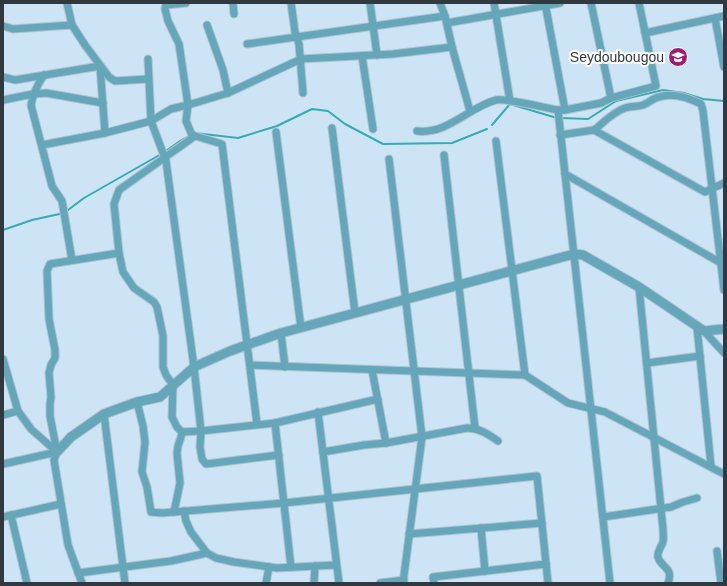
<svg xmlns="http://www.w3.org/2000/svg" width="727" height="586" font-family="Arial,sans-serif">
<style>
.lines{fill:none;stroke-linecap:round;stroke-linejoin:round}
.stream{stroke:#37abae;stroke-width:2}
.minor-casing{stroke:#adc2d2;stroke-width:9}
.tertiary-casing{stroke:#adc2d2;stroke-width:11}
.minor{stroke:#65a6b9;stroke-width:7}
.tertiary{stroke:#65a6b9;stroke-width:9}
.labels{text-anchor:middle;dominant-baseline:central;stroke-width:4;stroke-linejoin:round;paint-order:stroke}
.poi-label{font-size:14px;fill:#303940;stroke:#fff;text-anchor:end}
</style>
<rect width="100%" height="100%" fill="#cce4f6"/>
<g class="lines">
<g class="stream">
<path d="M561,118l27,1 28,-18 47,-11 21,3 19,6 21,2"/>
<path d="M492,125l18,-21 47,14"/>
<path d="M195,133l43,5 39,-12 35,-17 16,2 17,13 38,20 69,-1 35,-14"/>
<path d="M3,230l29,-10 32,-7 20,-15 79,-45 17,-12 9,-5"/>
</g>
<g class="minor-casing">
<g id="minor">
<path d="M67,3l5,22 13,20 24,32 6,4 33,-2"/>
<path d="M166,3l-1,6 3,12 11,23 9,61 -2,16 6,14 30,9 35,280"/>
<path d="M233,3l1,11"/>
<path d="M291,3l4,29 4,12 4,49"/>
<path d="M370,3l7,52"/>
<path d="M440,3l5,13 7,31 18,64"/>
<path d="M494,3l16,98"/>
<path d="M545,3l20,107"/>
<path d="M591,3l20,95"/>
<path d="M166,5l20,-2"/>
<path d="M715,18l9,49"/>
<path d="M447,23l113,-20"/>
<path d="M207,25l16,45 5,23"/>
<path d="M3,26l10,3 59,-4"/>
<path d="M645,33l79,-17"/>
<path d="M247,44l198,-28"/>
<path d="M362,56l11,73"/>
<path d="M148,59l3,62 15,40 28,206 7,64 -1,16 2,12 4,5 73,-9"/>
<path d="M44,75c-7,10 -11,19 -13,30l21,81 10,15 10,59"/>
<path d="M3,77l12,3 85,-14 5,67"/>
<path d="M3,100l30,-6 13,-1 57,10"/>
<path d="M558,110l52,473"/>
<path d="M332,128l23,185"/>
<path d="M594,130c9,-7 19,-18 31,-22 5,-2 12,-1 18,-3 6,-2 10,-7 16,-8 14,-5 30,1 42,7l2,7 21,179"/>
<path d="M417,131c30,4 52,-24 79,-31 10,-2 50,8 62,10h7l36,-7 10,-5 45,-12 -17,-83"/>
<path d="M276,132l25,196"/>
<path d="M560,135l34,-5 111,62 19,-9"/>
<path d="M496,141l29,234"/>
<path d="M42,145l63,-12 46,-12 20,-12 17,-4 40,-12 73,-34 92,-5 59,-7"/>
<path d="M444,155l31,273"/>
<path d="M389,159l33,278 -19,146"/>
<path d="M565,174l156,89"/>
<path d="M639,287l24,242c0,4 1,9 0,13 -2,5 -6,10 -5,15 3,11 16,10 10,26"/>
<path d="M697,327l14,139"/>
<path d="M704,331l20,22"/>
<path d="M281,333l4,34"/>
<path d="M3,359l15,52 13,18 26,23"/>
<path d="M647,363l53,-7"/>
<path d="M250,365l275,10 43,28 37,9 119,62"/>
<path d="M372,370l14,73"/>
<path d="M137,402l6,24 2,16 -3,30 5,15 4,25 11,1 122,-10 253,-27 11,107"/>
<path d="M318,412l21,171"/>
<path d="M104,414l21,169"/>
<path d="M3,415l15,-4"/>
<path d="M275,423l16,144"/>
<path d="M182,432l19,-1 74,-8 103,-24"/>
<path d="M323,452l41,-7 22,-2 81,-15c12,0 21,6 31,13"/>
<path d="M3,464l54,-12"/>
<path d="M184,511l2,10 5,11 16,21 9,5 18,4 43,6 59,-3"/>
<path d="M174,512l6,-29 -3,-30 1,-7 3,-9 1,-5 -5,-5 -5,-10 1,-32 -7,-10 -3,-8v-31l-6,-29 -3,-5 -20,-14 -11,-16 -4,-19 -5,-49 5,-14 76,-54"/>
<path d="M11,515l16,68"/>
<path d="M3,517l58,-13"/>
<path d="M603,517l68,-10 12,-5 14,-4"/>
<path d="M481,528l4,43"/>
<path d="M409,534l133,-11"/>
<path d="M717,551l4,32"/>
<path d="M78,573l93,-12 36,-8"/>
<path d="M82,583l-14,-38 -14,-85 3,-8 -7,-36v-12l1,-7 -2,-24 2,-8 4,-7v-8l-6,-31 -2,-48 3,-7 69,-11"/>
<path d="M266,583l3,-16"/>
<path d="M314,583l1,-17"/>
<path d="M380,583l24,-3"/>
<path d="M434,583l-1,-6 113,-13"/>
</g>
</g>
<g class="tertiary-casing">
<path id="tertiary" d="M57,452l14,-15 33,-23 33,-12 23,-5 34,-30 36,-16 51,-18 293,-79 9,1 56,32 65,44 20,-2"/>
</g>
<use href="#minor" class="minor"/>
<use href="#tertiary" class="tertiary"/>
</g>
<defs>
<g id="school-disc" transform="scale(1)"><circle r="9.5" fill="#a01d6e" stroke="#fff"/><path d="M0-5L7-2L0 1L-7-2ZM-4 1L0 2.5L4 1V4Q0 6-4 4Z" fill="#fff"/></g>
</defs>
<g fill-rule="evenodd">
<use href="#school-disc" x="678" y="57"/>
</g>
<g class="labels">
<g class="poi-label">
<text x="664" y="57">Seydoubougou</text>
</g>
</g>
<rect width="727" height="586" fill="none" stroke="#303940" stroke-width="8"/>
</svg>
